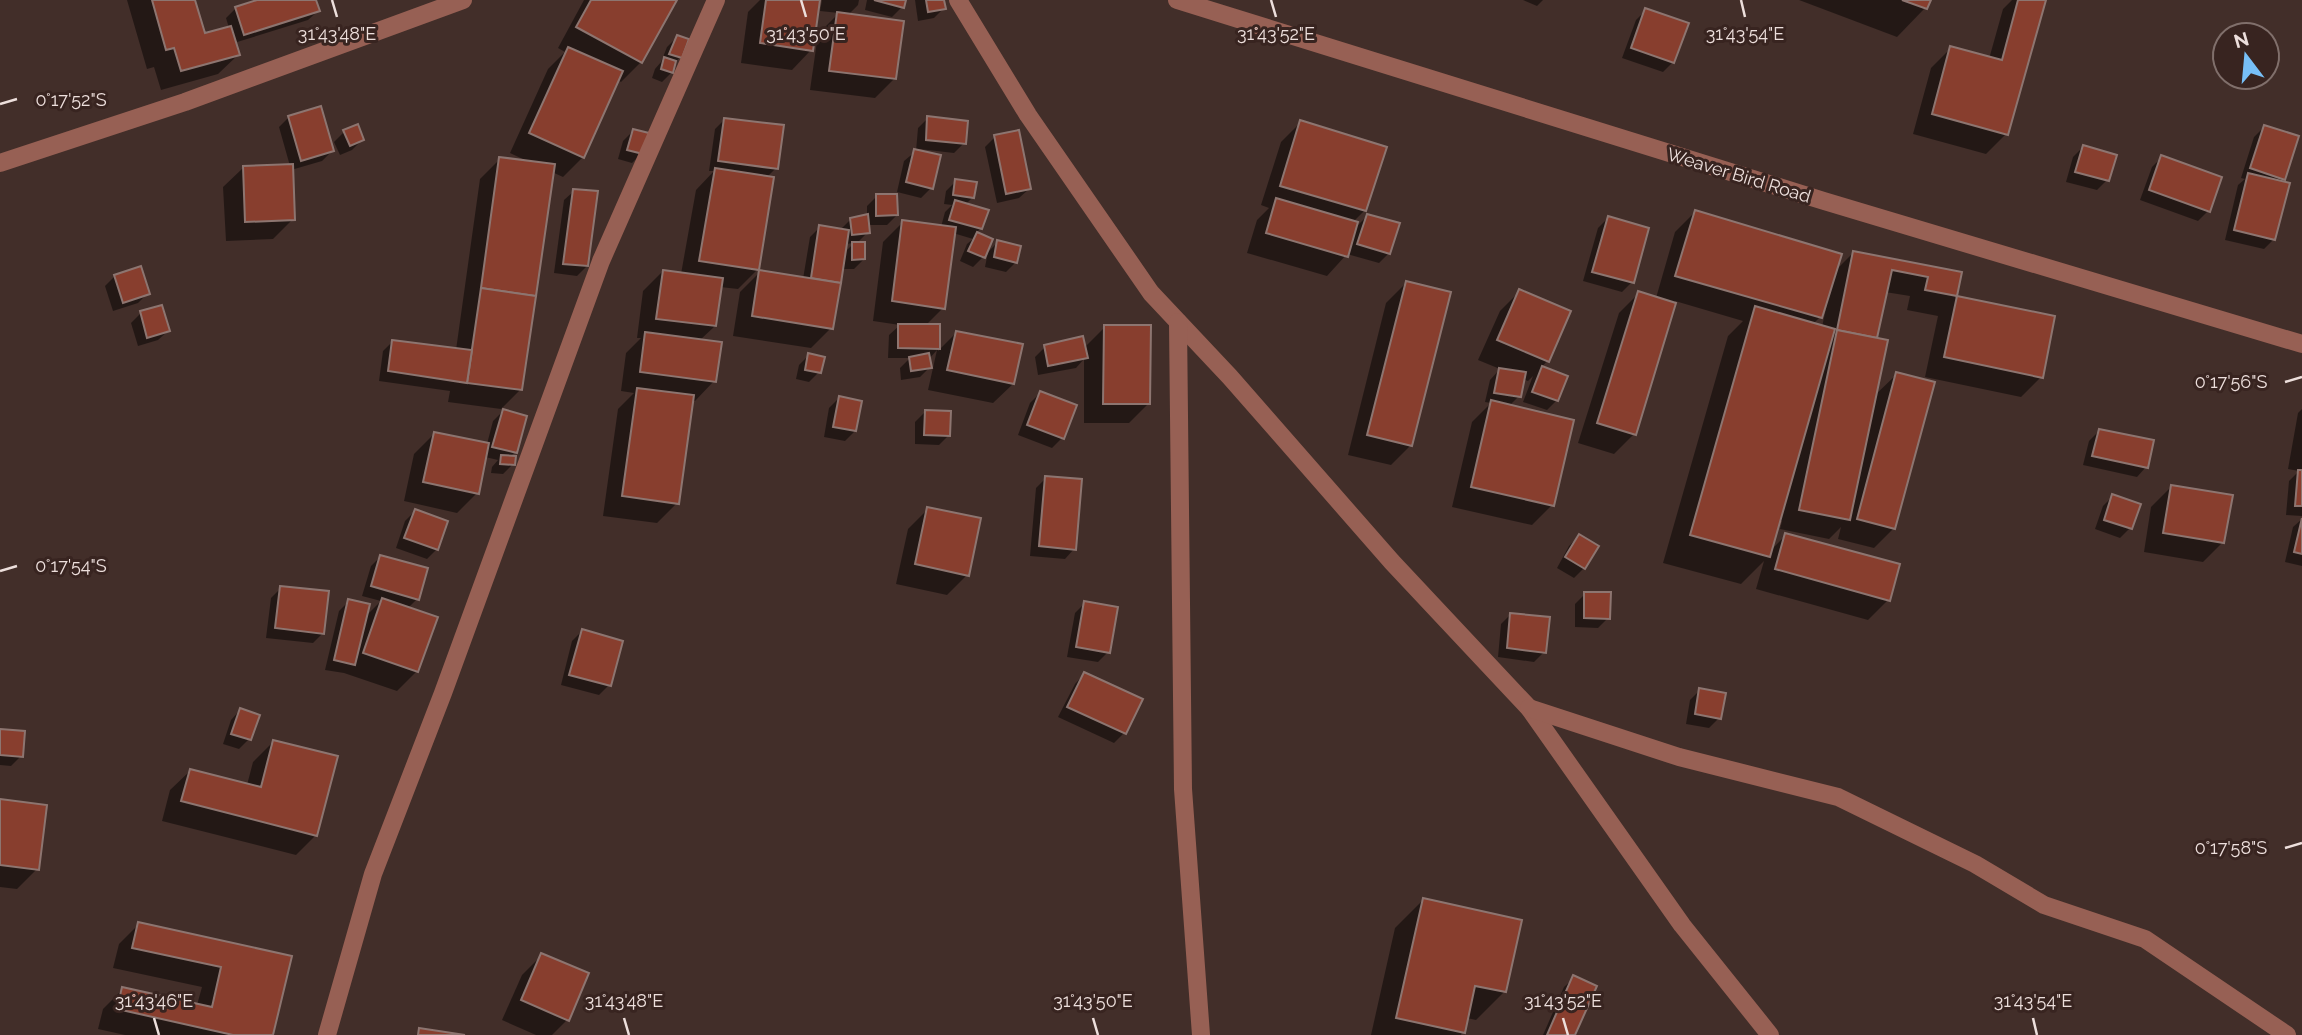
<svg xmlns="http://www.w3.org/2000/svg" width="2302" height="1035" font-family="Raleway,sans-serif">
<style>
.shadow{fill:#0007;fill-rule:evenodd}
.building{fill:#883e2e;stroke:#8d7570;stroke-width:2}
.lines{fill:none;stroke-linecap:round;stroke-linejoin:round}
.street{stroke:#976054;stroke-width:18}
.ticks{fill:none;stroke:#eddfdc;stroke-width:2.5}
.labels{text-anchor:middle;dominant-baseline:central;stroke-width:6;stroke-linejoin:round;paint-order:stroke}
.street-label{font-size:18px;fill:#eddfdc;stroke:#382420}
.ticks-label{font-size:18px;text-anchor:middle;fill:#eddfdc;stroke:#382420;stroke-width:6;stroke-linejoin:round;paint-order:stroke}
</style>
<rect width="100%" height="100%" fill="#422e29"/>
<g class="shadow">
<path d="M127,0h66l10,35 26,-7 -3,-10 10,-10 27,-8h52l3,11 -10,9 -74,23 4,12 -20,19 -57,16 -7,-23 -7,2z"/>
<path d="M584,0h91l-34,62 -20,20 -4,-2 -34,77 -20,20 -11,-5 -31,217 -20,20 -53,-7 2,-11 -71,-10 4,-30 10,-10 63,9 24,-171 20,-20 29,3 -19,-9 38,-84 17,-17 -7,-4z"/>
<path d="M760,0h58l-7,50 -19,20 -51,-7 7,-51z"/>
<path d="M822,0h37l-1,5 -10,10 47,63 -20,20 -65,-8 8,-56 21,-21 -19,-2z"/>
<path d="M867,0h37l-2,7 -10,10 -27,-7z"/>
<path d="M943,0l1,8 -10,10 -16,3 -3,-21z"/>
<path d="M1523,0h20l-6,6z"/>
<path d="M1799,0h130l-4,8 -28,29z"/>
<path d="M2012,0h32l-38,134 -20,20 -73,-20 18,-66 20,-20 38,11 14,-50z"/>
<path d="M1646,10l27,52 -10,10 -41,-14 14,-38z"/>
<path d="M677,37l3,20 -6,7 -2,8 -10,10 -10,-4 3,-9 6,-7 6,-15z"/>
<path d="M289,117l43,34 -10,10 -31,9 2,49 -20,20 -47,2 -3,-54 20,-19 47,-2 -11,-39z"/>
<path d="M928,118l36,25 -10,10 -35,-4 12,39 -10,10 -24,-6 7,-31 12,-10 2,-23z"/>
<path d="M725,119l51,49 -10,10 -8,91 -20,20 -18,-2 -5,39 -16,15 15,40 -19,20 -4,-1 -14,103 -20,20 -54,-7 15,-107 16,-16 -13,-2 5,-38 15,-15h-4l6,-47 20,-20 18,3 15,-84 18,-19h-5l6,-42z"/>
<path d="M1301,122l64,88 -12,12 2,6 12,-12 22,37 -10,10 -32,-9 -20,22 -80,-23 10,-33 12,-12 -8,-3 20,-63z"/>
<path d="M2264,127l20,52 -5,4 -5,56 -10,10 -39,-9 13,-55 7,-6 -4,-1 13,-41z"/>
<path d="M633,131l9,22 -10,10 -14,-4 5,-18z"/>
<path d="M344,132l18,8 -10,10 -12,5 -6,-13z"/>
<path d="M995,137l34,52 -10,9 -22,5 -12,-56z"/>
<path d="M2083,147l24,33 -10,10 -31,-8 7,-25z"/>
<path d="M2162,157l46,54 -10,10 -58,-21 12,-33z"/>
<path d="M956,181l17,16 -8,8 16,23 -6,6 16,6 -8,17 -10,10 -13,-6 7,-17 6,-5 -20,-6 -10,75 -18,18h14l-1,25 18,-18 57,51 -20,19 -65,-13 9,-40 -8,9 1,8 -10,10 -19,3 -1,-12 10,-10h-22l1,-23 11,-10 -27,-4 10,-79 20,-20 38,5 4,-15 7,-7 -8,-1 2,-13z"/>
<path d="M574,191l13,75 -10,10 -23,-3 10,-73z"/>
<path d="M877,196l20,19 -10,10h-20l1,7 -12,12 8,15 -10,10h-13l-10,59 -20,20 -78,-12 7,-44 20,-20 43,7 7,-42 10,-10 20,3 11,-11 16,-3v-10zM854,243l-10,10 1,-9z"/>
<path d="M1695,212l139,60 20,-20 106,22 -5,24 98,20 -12,59 -20,20 -96,-20 13,-61 -31,-6 3,-14 -25,-4 -10,47 -1,57 23,-22 -3,154 -20,20 -36,-9 3,-12 -12,12 -49,-10 2,-8h-3l-8,29 15,-15 102,65 -20,20 -112,-31 8,-28 -23,23 -78,-21 65,-227 15,-15 -68,-20 -41,133 -20,20 -36,-11 41,-130 20,-20 17,5 19,-66zM1825,304h2l-5,23 -9,-3 7,-7z"/>
<path d="M1608,218l24,64 -10,10 -39,-11 15,-53z"/>
<path d="M998,242l18,20 -10,10 -21,-5 3,-15z"/>
<path d="M115,276l33,17 -10,10 -25,8 -8,-25z"/>
<path d="M1406,283l5,162 -20,20 -43,-10 38,-152z"/>
<path d="M1520,291l27,70 -6,7 25,9 -9,23 -10,10 -24,-8 10,-26 -5,5 -5,-2 -4,17 -10,10 43,99 -20,20 -80,-18 20,-85 19,-19 -6,-1 5,-22 10,-11 -22,-9 22,-49z"/>
<path d="M141,313l27,18 -10,9 -20,6 -7,-23z"/>
<path d="M1105,327l43,77 -19,19h-45v-64l-8,9 -38,7 -3,-18 10,-10 39,1z"/>
<path d="M809,355l10,17 -10,10 -13,-3 3,-14z"/>
<path d="M1040,393l22,45 -10,10 -34,-13 12,-32z"/>
<path d="M839,398l16,33 -10,10 -21,-4 5,-29z"/>
<path d="M2302,409v107l-16,-1 3,-34 10,-10 -11,-2 10,-56z"/>
<path d="M503,411l12,41 -5,5 3,7 -10,10 -12,-1 1,-6 6,-7 -13,-3 -8,36 -20,20 -53,-12 10,-47 20,-20 53,10 6,-23z"/>
<path d="M925,412l24,23 -10,10 -24,-1v-22z"/>
<path d="M2099,431l47,36 -9,10 -54,-12 6,-24z"/>
<path d="M1046,478l28,71 -9,10 -35,-3 6,-68z"/>
<path d="M2171,487l52,55 -20,20 -59,-10 7,-45z"/>
<path d="M2113,496l17,32 -10,10 -25,-9 8,-23z"/>
<path d="M928,509l39,66 -20,20 -51,-11 12,-55z"/>
<path d="M415,511l22,38 -10,10 -31,-11 9,-27z"/>
<path d="M2302,519v47l-17,-4 8,-35z"/>
<path d="M1579,536l5,32 -10,10 -17,-10 12,-22z"/>
<path d="M381,556l36,43 -9,9 9,63 -20,20 -53,-18 -19,-3 14,-59 10,-10 16,16 16,-16 -19,-5 9,-30z"/>
<path d="M281,588l42,45 -10,10 -47,-5 5,-40z"/>
<path d="M1585,594l23,24 -10,10 -23,-1v-23z"/>
<path d="M1085,603l23,49 -10,10 -31,-5 8,-44z"/>
<path d="M1511,614l33,38 -10,10 -36,-5 3,-33z"/>
<path d="M582,631l27,54 -10,10 -38,-10 11,-44z"/>
<path d="M1084,674l56,26 -16,33 -10,10 -56,-26 17,-33z"/>
<path d="M1700,690l19,28 -10,10 -23,-4 4,-24z"/>
<path d="M240,710l9,29 -10,10 -16,-5 8,-24z"/>
<path d="M0,731l21,25 -10,10 -11,-1z"/>
<path d="M273,742l43,93 -20,20 -134,-34 8,-31 20,-19 57,14 6,-23z"/>
<path d="M0,801l37,68 -20,20 -17,-2z"/>
<path d="M1423,900l81,92 -28,28 -9,-2 -6,17h-90l24,-107z"/>
<path d="M139,924l151,33 -19,78h-146l-27,-6 5,-20 20,-20 74,16 5,-18 -89,-19 6,-24z"/>
<path d="M542,955l25,65 -15,15h-16l-34,-15 20,-45z"/>
<path d="M1574,978l-1,57h-30l21,-48z"/>
</g>
<g class="building">
<path d="M152,0h43l10,33 26,-7 9,29 -59,16 -7,-23 -8,2z"/>
<path d="M257,0h59l4,11 -76,24 -9,-28z"/>
<path d="M591,0h86l-35,63 -66,-36z"/>
<path d="M766,0h54l-7,51 -53,-8z"/>
<path d="M874,0h32l-2,8z"/>
<path d="M926,0h18l2,9 -18,3z"/>
<path d="M1902,0h29l-4,9z"/>
<path d="M2018,0h28l-38,135 -76,-21 18,-68 52,14z"/>
<path d="M1645,8l44,15 -15,40 -43,-15z"/>
<path d="M837,12l67,9 -8,58 -67,-8z"/>
<path d="M677,35l12,4 -7,19 -13,-4z"/>
<path d="M568,47l55,24 -39,87 -55,-25z"/>
<path d="M664,57l12,4 -3,12 -12,-4z"/>
<path d="M321,106l13,45 -33,10 -13,-45z"/>
<path d="M927,116l41,5 -2,23 -40,-4z"/>
<path d="M724,118l60,7 -6,44 -60,-8z"/>
<path d="M1300,120l87,27 -21,64 -86,-25z"/>
<path d="M358,124l6,16 -14,6 -7,-16z"/>
<path d="M2264,125l35,11 -14,44 -35,-12z"/>
<path d="M633,129l16,4 -6,21 -16,-4z"/>
<path d="M1019,130l12,59 -25,5 -12,-59z"/>
<path d="M2083,145l34,10 -8,26 -34,-9z"/>
<path d="M914,149l27,6 -8,34 -27,-7z"/>
<path d="M2161,155l61,22 -12,35 -61,-22z"/>
<path d="M499,157l56,7 -19,132 -55,-8z"/>
<path d="M293,164l2,56 -50,2 -2,-56z"/>
<path d="M715,168l59,9 -15,93 -60,-9z"/>
<path d="M2248,173l42,10 -15,57 -41,-10z"/>
<path d="M955,179l22,3 -3,16 -21,-3z"/>
<path d="M573,189l25,2 -10,75 -25,-2z"/>
<path d="M876,194h21l1,21 -22,1z"/>
<path d="M1276,198l82,24 -10,35 -82,-24z"/>
<path d="M955,200l34,10 -7,19 -33,-9z"/>
<path d="M1695,210l147,44 -20,64 -147,-42z"/>
<path d="M868,214l2,19 -18,2 -2,-17z"/>
<path d="M1367,214l33,9 -10,31 -33,-10z"/>
<path d="M1608,216l41,12 -15,55 -42,-11z"/>
<path d="M902,220l54,7 -11,82 -53,-8z"/>
<path d="M819,225l30,5 -8,53 -30,-5z"/>
<path d="M977,232l16,7 -8,19 -17,-7z"/>
<path d="M997,240l24,6 -4,17 -23,-6z"/>
<path d="M852,242h13v17l-13,1z"/>
<path d="M1853,251l109,21 -5,24 -32,-6 3,-13 -36,-7 -15,68 -40,-8z"/>
<path d="M141,266l9,28 -27,9 -9,-28z"/>
<path d="M663,270l60,8 -7,48 -60,-7z"/>
<path d="M759,270l82,13 -8,46 -81,-13z"/>
<path d="M1406,281l45,11 -39,154 -45,-11z"/>
<path d="M481,288l55,8 -14,94 -55,-7z"/>
<path d="M1519,289l52,22 -22,51 -52,-22z"/>
<path d="M1638,291l38,12 -40,132 -39,-12z"/>
<path d="M1957,296l98,20 -12,62 -99,-21z"/>
<path d="M162,305l8,26 -23,7 -7,-27z"/>
<path d="M1755,306l80,23 -65,228 -80,-22z"/>
<path d="M898,324h42v25l-42,-1z"/>
<path d="M1104,325h47l-1,79h-47z"/>
<path d="M1837,330l51,10 -38,180 -51,-10z"/>
<path d="M956,331l67,13 -9,40 -67,-14z"/>
<path d="M645,332l77,10 -6,40 -76,-10z"/>
<path d="M1083,336l5,22 -40,8 -4,-21z"/>
<path d="M392,340l80,10 -5,33 -79,-12z"/>
<path d="M808,353l17,4 -4,16 -16,-3z"/>
<path d="M929,353l3,15 -21,3 -2,-14z"/>
<path d="M1542,366l26,10 -10,25 -26,-9z"/>
<path d="M1499,368l27,4 -5,25 -27,-4z"/>
<path d="M1896,372l39,10 -40,147 -38,-10z"/>
<path d="M637,388l57,7 -15,109 -57,-8z"/>
<path d="M1040,391l37,14 -13,34 -37,-14z"/>
<path d="M839,396l23,5 -6,30 -23,-4z"/>
<path d="M1491,400l83,20 -20,86 -83,-19z"/>
<path d="M503,409l24,7 -10,37 -25,-6z"/>
<path d="M925,410l26,1 -1,25 -26,-1z"/>
<path d="M2099,429l55,11 -6,28 -56,-12z"/>
<path d="M434,432l55,11 -10,51 -56,-12z"/>
<path d="M501,455l15,1 -1,9 -15,-1z"/>
<path d="M2298,470h4v36h-7z"/>
<path d="M1045,476l37,3 -6,71 -37,-4z"/>
<path d="M2171,485l62,10 -9,48 -61,-10z"/>
<path d="M2112,494l29,10 -9,25 -28,-9z"/>
<path d="M927,507l54,11 -12,58 -54,-12z"/>
<path d="M415,509l33,12 -10,29 -34,-12z"/>
<path d="M2302,518v36l-8,-2z"/>
<path d="M1785,533l115,31 -10,37 -115,-32z"/>
<path d="M1579,534l20,12 -14,23 -20,-12z"/>
<path d="M380,555l48,13 -9,32 -48,-14z"/>
<path d="M280,586l49,5 -5,43 -49,-6z"/>
<path d="M1584,592h27l-1,27 -26,-1z"/>
<path d="M382,598l56,19 -20,55 -55,-19z"/>
<path d="M348,599l22,5 -15,61 -21,-5z"/>
<path d="M1084,601l34,6 -8,46 -34,-6z"/>
<path d="M1510,613l40,4 -4,36 -39,-5z"/>
<path d="M582,629l41,12 -12,45 -42,-11z"/>
<path d="M1084,672l59,27 -17,35 -59,-27z"/>
<path d="M1699,688l27,5 -5,26 -26,-5z"/>
<path d="M240,708l20,7 -9,25 -20,-6z"/>
<path d="M0,729l25,2 -2,26 -23,-2z"/>
<path d="M273,740l65,16 -21,80 -136,-35 9,-32 71,18z"/>
<path d="M0,799l47,6 -8,65 -39,-5z"/>
<path d="M1423,898l99,22 -16,72 -31,-6 -10,47 -69,-15z"/>
<path d="M138,922l154,34 -19,79h-40l-116,-26 5,-22 90,20 9,-40 -89,-19z"/>
<path d="M541,953l48,20 -20,48 -48,-21z"/>
<path d="M1573,975l24,11 -22,49h-28z"/>
<path d="M419,1028l46,7h-47z"/>
</g>
<g class="lines">
<g class="street">
<path d="M958,0l70,115 123,178 79,84 162,185 137,146 153,217 88,110"/>
<path d="M1177,0l647,201 478,143"/>
<path d="M0,163l185,-61 278,-102"/>
<path d="M1178,322l5,467 18,246"/>
<path d="M1529,708l150,49 159,40 137,67 69,41 101,34 142,96"/>
<path d="M327,1035l46,-161 70,-181 158,-432 115,-261"/>
</g>
</g>
<path class="ticks" d="M332,0l5,17M801,0l5,17M1271,0l5,17M1741,0l4,17M0,104l17,-5M2285,382l17,-5M0,571l17,-5M2285,848l17,-5M154,1018l5,17M624,1018l5,17M1093,1018l5,17M1563,1018l5,17M2033,1018l4,17"/>
<g class="labels">
<g class="street-label">
<text transform="translate(1739 175) rotate(17)">Weaver Bird Road</text>
</g>
</g>
<g class="ticks-label">
<text x="337" y="40">31°43'48"E</text>
<text x="806" y="40">31°43'50"E</text>
<text x="1276" y="40">31°43'52"E</text>
<text x="1745" y="40">31°43'54"E</text>
<text x="71" y="106">0°17'52"S</text>
<text x="2231" y="388">0°17'56"S</text>
<text x="71" y="572">0°17'54"S</text>
<text x="2231" y="854">0°17'58"S</text>
<text x="154" y="1007">31°43'46"E</text>
<text x="624" y="1007">31°43'48"E</text>
<text x="1093" y="1007">31°43'50"E</text>
<text x="1563" y="1007">31°43'52"E</text>
<text x="2033" y="1007">31°43'54"E</text>
</g>
<g transform="translate(2246 56) rotate(344)"><circle r="33" fill="#382420" stroke="#806f6b" stroke-width="2"/>
<path d="M0-5L12 26L0 18L-12 26Z" fill="#77bff7"/>
<text y="-10" font-size="19" font-weight="bold" text-anchor="middle" fill="#eddfdc">N</text>
</g>
</svg>
